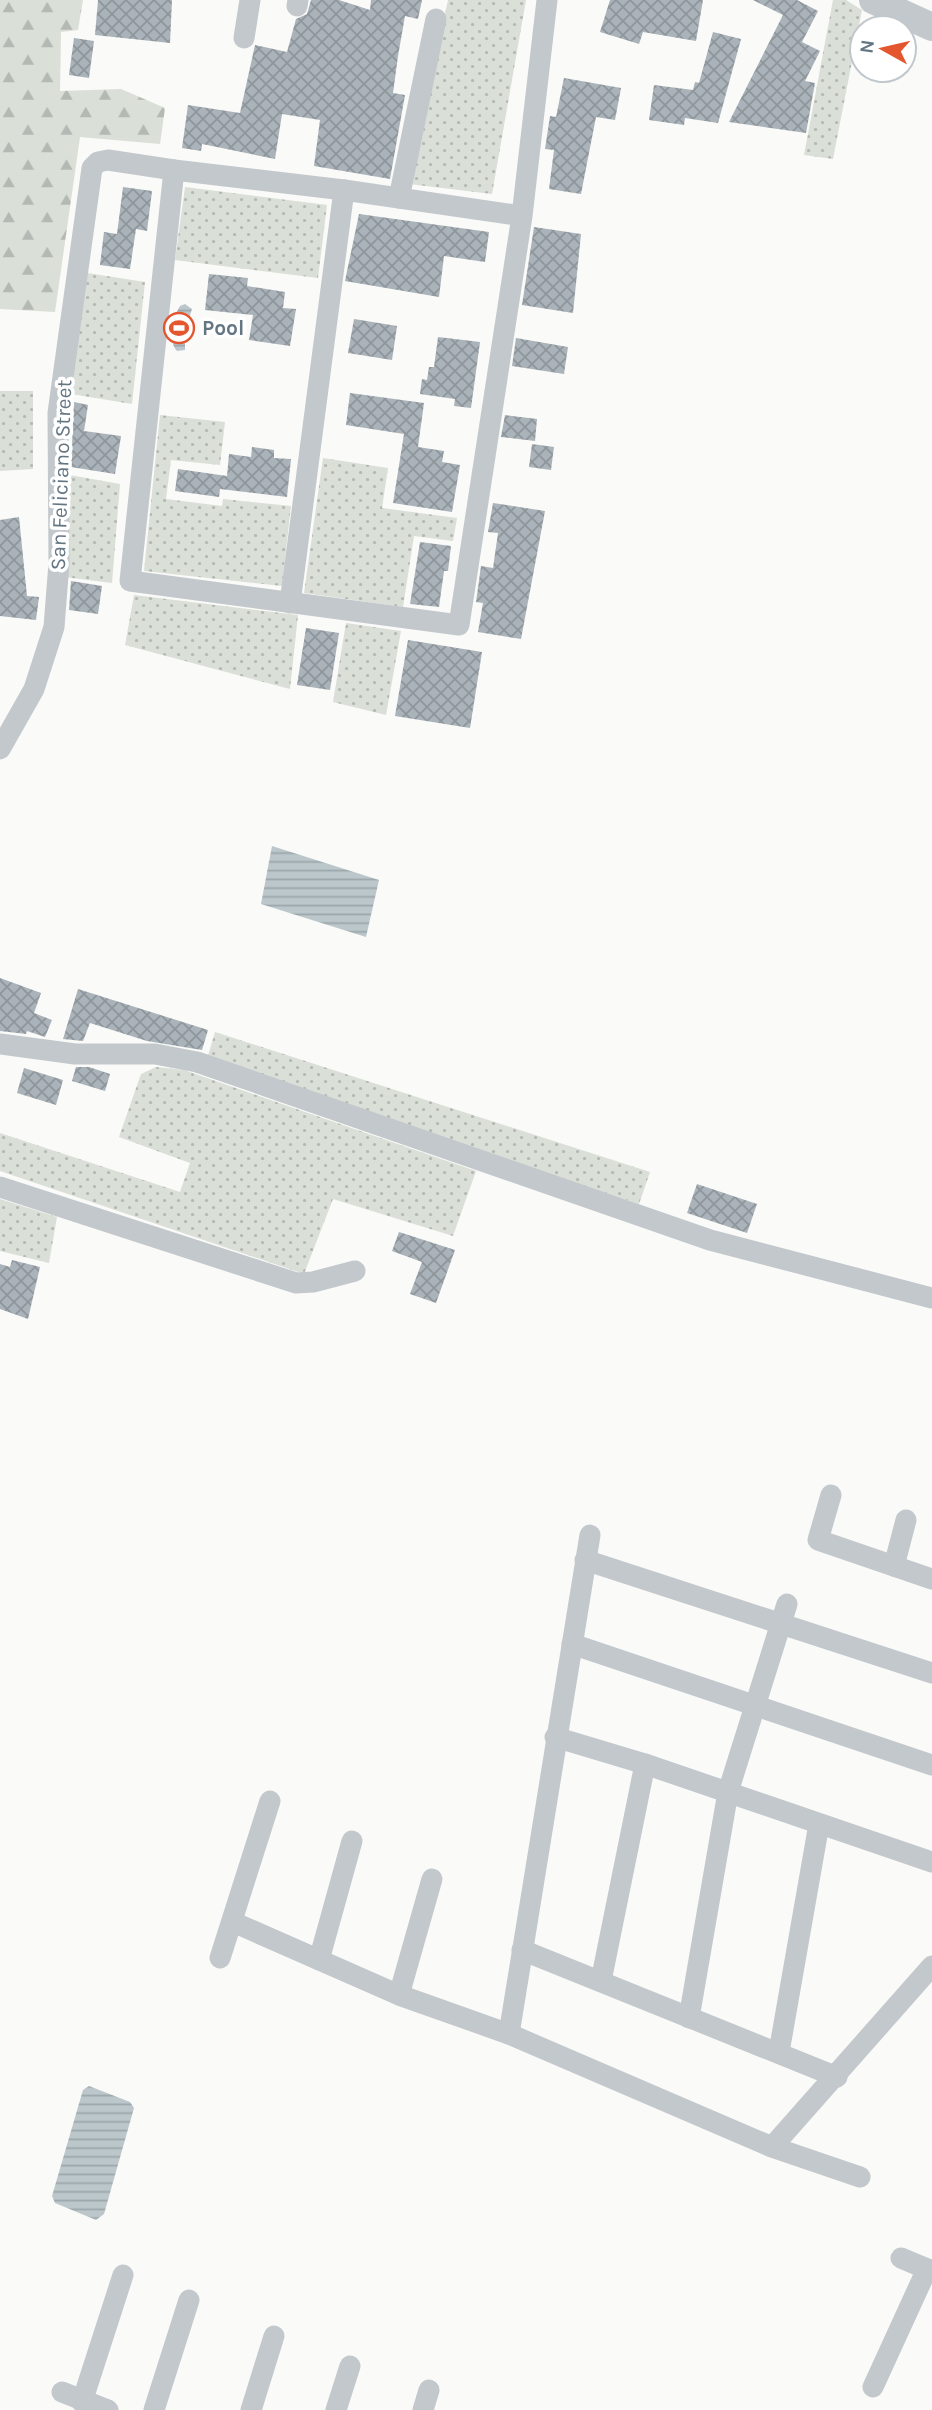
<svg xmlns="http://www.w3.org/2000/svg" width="932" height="2410" font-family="Karla,sans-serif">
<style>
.grass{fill:url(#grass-dots)}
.forest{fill:url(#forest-firs)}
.water{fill:url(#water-rules)}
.building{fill:url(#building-cross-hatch)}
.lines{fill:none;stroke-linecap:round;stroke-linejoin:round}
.minor{stroke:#c3c8cc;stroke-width:21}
.tertiary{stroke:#c3c8cc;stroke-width:28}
.labels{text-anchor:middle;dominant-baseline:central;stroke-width:7;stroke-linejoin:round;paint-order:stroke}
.poi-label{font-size:21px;font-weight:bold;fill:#657683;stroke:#fff;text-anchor:start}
.street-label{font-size:21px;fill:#657683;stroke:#fff}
</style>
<defs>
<pattern id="grass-dots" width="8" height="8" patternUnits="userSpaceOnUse" patternTransform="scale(1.75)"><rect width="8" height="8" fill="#dadfd7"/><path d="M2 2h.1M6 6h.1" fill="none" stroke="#b4b9b4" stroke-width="1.8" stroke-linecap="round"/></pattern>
<pattern id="forest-firs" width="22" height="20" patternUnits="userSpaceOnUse" patternTransform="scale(1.75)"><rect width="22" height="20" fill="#dadfd7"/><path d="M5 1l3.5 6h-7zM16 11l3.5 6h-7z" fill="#b4b9b4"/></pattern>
<pattern id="water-rules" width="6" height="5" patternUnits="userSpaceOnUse" patternTransform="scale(1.75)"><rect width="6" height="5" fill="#bbc7cb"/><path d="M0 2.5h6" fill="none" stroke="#9ca6aa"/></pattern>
<pattern id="building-cross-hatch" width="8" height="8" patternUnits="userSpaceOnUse" patternTransform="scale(1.75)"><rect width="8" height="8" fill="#aab3b9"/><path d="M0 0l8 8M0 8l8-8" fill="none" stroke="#8e969c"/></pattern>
</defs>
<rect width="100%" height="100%" fill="#fafaf8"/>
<g class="grass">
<path d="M448,0h78l-34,194 -83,-10z"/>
<path d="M833,0h13l16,10 -29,149 -29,-4z"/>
<path d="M185,187l142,18 -9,73 -143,-18z"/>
<path d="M81,272l64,10 -13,122 -67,-11z"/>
<path d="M0,391h33v78l-33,2z"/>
<path d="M160,415l65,7 -5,43 -49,-5 -5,39 56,7 1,-7 68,7 -9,80 -138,-15z"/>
<path d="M323,458l65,10 -6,40 75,10 -4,23 -39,-5 -11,71 -99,-14z"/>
<path d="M64,474l56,10 -8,99 -48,-6z"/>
<path d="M134,595l164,20 -8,74 -165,-44z"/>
<path d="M346,623l55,8 -15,84 -53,-13z"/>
<path d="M215,1032l435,140 -11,32 -432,-145z"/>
<path d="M156,1067l28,3 292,101 -23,65 -120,-37 -29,75 -304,-103v-38l180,59 10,-29 -71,-26 22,-63z"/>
<path d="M0,1199l57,18 -8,46 -49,-12z"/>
</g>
<path class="forest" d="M0,0h83l-5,30 -17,2 -1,59 61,-2 44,19 -5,36 -80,-7 -25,175 -55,-3z"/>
<g class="water">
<path d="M185,304l7,5 -7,22v19l-8,1c-10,-12 -5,-32 3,-45z"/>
<path d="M272,846l107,34 -13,57 -105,-33z"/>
<path d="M89,2086l41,16 4,6 -30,106 -8,6 -41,-17 -3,-7 31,-106z"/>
</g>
<g class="building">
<path d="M98,0h74l-2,43 -75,-8z"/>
<path d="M311,0h28l31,10 1,-10h51l-4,19 -13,-3 -7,40 -5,37 12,2 -15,84 -76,-13 6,-46 -38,-6 -7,45 -73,-15 -1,7 -19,-3 6,-43 52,8 15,-68 32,7 9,-33 11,-5z"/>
<path d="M610,0h93l-7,41 -53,-9 -4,12 -39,-12z"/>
<path d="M753,0h44l21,11 -16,31 18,9 -15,30 10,2 -9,50 -77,-11 54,-107z"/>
<path d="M713,32l28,7 -23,84 -33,-5 -1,7 -35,-5 5,-35 39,5 2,-8 4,1z"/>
<path d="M74,38l20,3 -5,37 -20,-3z"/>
<path d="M564,78l57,10 -6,32 -19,-3 -15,77 -32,-5 5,-39 -9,-1 5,-33 6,1z"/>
<path d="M123,187l29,4 -5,40 -11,-2 -6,40 -30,-4 4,-33 13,2z"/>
<path d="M359,214l130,18 -4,30 -41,-6 -5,41 -94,-16z"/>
<path d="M534,227l47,7 -8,79 -51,-8z"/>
<path d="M209,274l39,4 -1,8 38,6 -2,16 13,1 -6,37 -41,-6 4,-25 -48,-5z"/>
<path d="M354,319l43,7 -5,34 -44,-7z"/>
<path d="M438,337l42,5 -9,66 -17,-2 1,-7 -35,-5 2,-15 5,1 2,-13h5z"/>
<path d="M516,338l52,9 -4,27 -52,-8z"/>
<path d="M350,393l74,10 -6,44 26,4 -2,11 18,3 -8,47 -59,-9 11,-69 -58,-9z"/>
<path d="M74,402l14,3 -4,26 37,5 -6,38 -44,-7z"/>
<path d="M505,415l32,4 -2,22 -34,-4z"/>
<path d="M532,444l22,3 -3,23 -22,-3z"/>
<path d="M252,447l22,3v8l17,1 -4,38 -67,-8 -1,8 -44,-6 3,-22 49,7 2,-22 22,3z"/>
<path d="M493,503l52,8 -24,128 -43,-7 5,-29 -7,-1 5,-36 12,2 5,-35 -10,-1z"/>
<path d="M19,517l8,79 12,1 -3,23 -36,-4v-96z"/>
<path d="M420,542l31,4 -3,25h-4l-5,36 -29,-3z"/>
<path d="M71,581l31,5 -4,28 -29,-4z"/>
<path d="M306,628l33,5 -9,57 -33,-5z"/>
<path d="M408,640l74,12 -12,76 -75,-12z"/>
<path d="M0,978l41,15 -7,20 18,7 -7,17 -18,-6 -1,3 -26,-3z"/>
<path d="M78,989l130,41 -6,20 -55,-9 -57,-18 -7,18 -20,-2z"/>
<path d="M76,1067h13l21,7 -5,17 -33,-10z"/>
<path d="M24,1068l39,12 -7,25 -39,-12z"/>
<path d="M697,1184l60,20 -10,29 -60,-20z"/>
<path d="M399,1232l56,18 -19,53 -26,-9 12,-32 -30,-11z"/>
<path d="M12,1260l28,7 -12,52 -28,-10v-45l10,3z"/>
</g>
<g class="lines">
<g class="minor">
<path d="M297,6l1,-6"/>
<path d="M244,38l6,-38"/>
<path d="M399,198l37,-179"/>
<path d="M522,216l-178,-26 -170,-20 -44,411 329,44 63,-409 25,-216"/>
<path d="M290,603l54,-413"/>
<path d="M0,749l34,-60 20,-62 5,-64 -1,-150 34,-245 6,-6 10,-2 66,10"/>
<path d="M0,1044l75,10h80l42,8 513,178 222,58"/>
<path d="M0,1187l296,96 17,-1 42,-11"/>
<path d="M831,1495l-13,45 114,39"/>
<path d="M585,1560l347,113"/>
<path d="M894,1566l12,-46"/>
<path d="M572,1644l360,121"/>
<path d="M555,1737l90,27 287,98"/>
<path d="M233,1922l166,73 110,39 263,113 88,30"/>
<path d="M522,1950l315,127"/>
<path d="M220,1958l50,-157"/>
<path d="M319,1960l33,-119"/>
<path d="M601,1981l44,-217"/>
<path d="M399,1995l33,-116"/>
<path d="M689,2018l39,-226 59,-188"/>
<path d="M509,2034l81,-499"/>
<path d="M779,2052l40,-228"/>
<path d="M772,2147l160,-181"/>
<path d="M901,2258l31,13"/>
<path d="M873,2387l54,-118"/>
<path d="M62,2392l46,18"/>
<path d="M82,2402l41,-127"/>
<path d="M154,2410l35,-110"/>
<path d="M251,2410l23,-74"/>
<path d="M336,2410l14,-44"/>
<path d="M423,2410l6,-20"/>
</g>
<path class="tertiary" d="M873,0l59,27"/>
</g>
<defs>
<g id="stadium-ring" transform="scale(1.575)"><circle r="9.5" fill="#fff" stroke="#e4572e" stroke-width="1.5"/><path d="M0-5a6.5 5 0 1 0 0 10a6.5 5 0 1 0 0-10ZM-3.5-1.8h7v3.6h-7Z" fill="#e4572e"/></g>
</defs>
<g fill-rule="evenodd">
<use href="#stadium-ring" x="179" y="328"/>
</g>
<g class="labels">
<g class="poi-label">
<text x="202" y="328">Pool</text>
</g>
<g class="street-label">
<text transform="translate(61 475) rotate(-88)">San Feliciano Street</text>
</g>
</g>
<g transform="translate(883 49) rotate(278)"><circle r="33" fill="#ffffff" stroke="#c1c8cd" stroke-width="2"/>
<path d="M0-5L12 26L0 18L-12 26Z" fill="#e4572e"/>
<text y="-10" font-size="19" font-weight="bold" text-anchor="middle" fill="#657683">N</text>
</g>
</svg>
